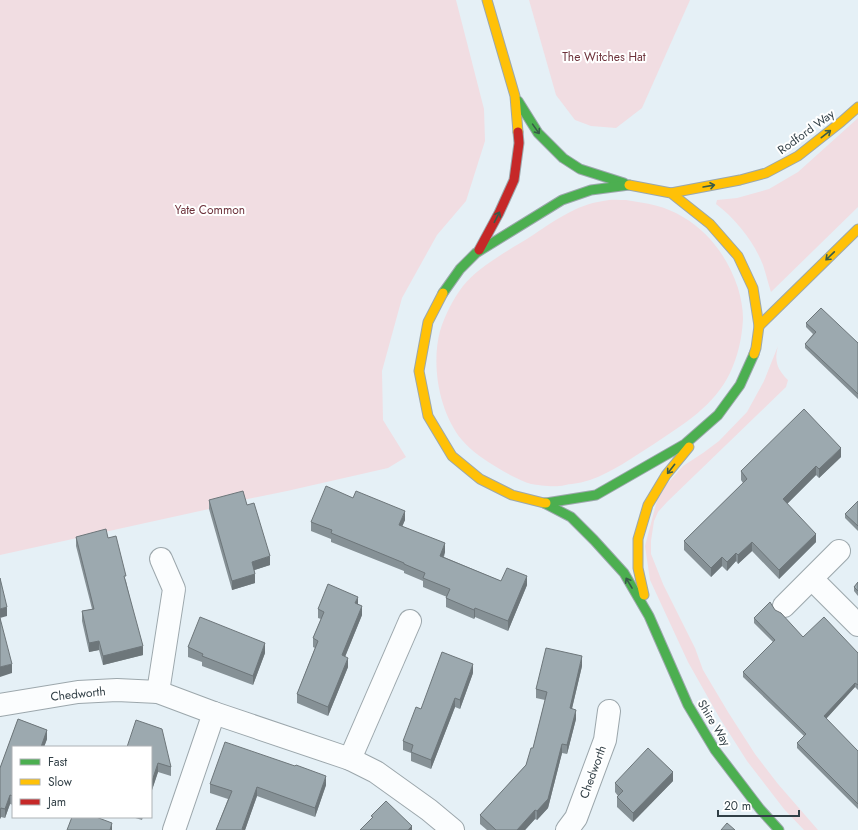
<svg xmlns="http://www.w3.org/2000/svg" width="858" height="830" font-family="Jost,sans-serif">
<style>
.green{fill:#f1dde2}
.lines{fill:none;stroke-linecap:round;stroke-linejoin:round}
.street-casing{stroke:#9ca7ac;stroke-width:24}
.fast-casing{stroke:#9ca7ac;stroke-width:11}
.slow-casing{stroke:#9ca7ac;stroke-width:11}
.jam-casing{stroke:#9ca7ac;stroke-width:11}
.street{stroke:#fbfdfe;stroke-width:22}
.fast{stroke:#4caf50;stroke-width:9}
.slow{stroke:#ffc107;stroke-width:9}
.jam{stroke:#c62828;stroke-width:9}
.wall{fill:#869196}
.shaded-wall{fill:#6d767a}
.building{fill:#9ca9af;stroke:#6d767a}
.oneway{stroke:#385b48}
.labels{text-anchor:middle;dominant-baseline:central;stroke-width:4;stroke-linejoin:round;paint-order:stroke}
.park-label{font-size:12px;fill:#6d323b;stroke:#fff}
.street-label{font-size:12px;fill:#313f46;stroke:#fff}
</style>
<rect width="100%" height="100%" fill="#e5f0f6"/>
<g class="green">
<path d="M0,0h456l28,109 1,32 -19,60 -29,34 -35,63 -20,73 1,49 23,37 -18,11 -101,23 -44,9 -34,9 -209,46z"/>
<path d="M529,0h161l-48,108 -26,20 -25,-2 -16,-6 -19,-25z"/>
<path d="M858,118v89l-87,85c-3,-9 -5,-18 -8,-27 -9,-23 -27,-46 -47,-61l1,-4 20,-2 32,-9 29,-17z"/>
<path d="M626,200c20,3 40,6 57,17 27,16 45,41 55,71 3,10 5,21 5,31 -1,19 -5,37 -13,54 -16,33 -46,51 -76,71 -21,13 -41,28 -64,36 -6,2 -12,3 -18,4 -4,0 -9,2 -13,2 -7,1 -22,-1 -28,-2 -8,-2 -25,-11 -33,-16 -13,-8 -26,-16 -36,-28 -23,-28 -31,-75 -22,-109 5,-16 13,-32 23,-45 15,-19 46,-36 67,-49 23,-15 45,-32 73,-36 8,-2 16,-1 23,-1z"/>
<path d="M778,346c-4,15 -1,23 10,34l-2,7 -119,115 -9,10 -4,9 -3,20v13l12,30 32,64 8,22 25,42 27,42 23,30 40,46h-14l-20,-21 -37,-48 -28,-44 -31,-55 -38,-82 -5,-34 14,-53 24,-27 20,-13 16,-12 28,-29 17,-31z"/>
</g>
<g class="lines">
<g class="street-casing">
<g id="street">
<path d="M812,579l46,46"/>
<path d="M784,606l55,-55"/>
<path d="M158,692l16,-103 -13,-30"/>
<path d="M0,705l78,-13 39,-2 41,2 56,21 136,46 26,13 53,38 24,20"/>
<path d="M350,759l60,-138"/>
<path d="M174,830l40,-117"/>
<path d="M567,830l9,-12 29,-78 4,-29"/>
</g>
</g>
<g class="fast-casing">
<g id="fast">
<path d="M518,101l20,32 25,25 17,11 44,14"/>
<path d="M443,293l17,-24 16,-16 86,-53 29,-10 38,-5"/>
<path d="M544,503l27,14 23,23 30,33 25,43 39,89 27,45 45,59 19,21"/>
<path d="M546,503l50,-8 89,-51 33,-29 22,-30 14,-31"/>
</g>
</g>
<g class="slow-casing">
<g id="slow">
<path d="M487,0l28,96 3,36"/>
<path d="M629,185l42,8 39,31 28,32 15,32 6,38 -3,22 -2,6"/>
<path d="M671,193l69,-13 26,-7 32,-17 43,-34 17,-15"/>
<path d="M443,293l-15,29 -9,49 9,45 24,40 28,23 32,16 32,8h2"/>
<path d="M759,326l99,-97"/>
<path d="M644,595l-6,-27v-29l10,-34 18,-30 23,-28"/>
</g>
</g>
<g class="jam-casing">
<path id="jam" d="M479,250l20,-37 15,-33 5,-37 -1,-11"/>
</g>
<use href="#street" class="street"/>
<use href="#fast" class="fast"/>
<use href="#slow" class="slow"/>
<use href="#jam" class="jam"/>
</g>
<g class="wall">
<path d="M806,323l52,20v56l-53,-51v-4l8,-10 -7,-7z"/>
<path d="M841,457l-22,21 -3,-3 -29,29 29,38 -37,37 -27,-28 -14,13 -2,-3 -9,10 -5,-5 -11,11 -27,-27v-9l59,-58 -2,-3v-9z"/>
<path d="M209,500l61,65 -16,5 1,13 -23,7 -23,-81z"/>
<path d="M858,501v30l-13,-13v-4z"/>
<path d="M405,520l-3,6 43,26 -1,5 57,24 26,4 -19,46 -33,-14 -1,2 -28,-12v-9l1,-1 -24,-10v-6l-19,-8v-2l-73,-29v-3l-20,-8v-9z"/>
<path d="M76,537l32,1 18,43 17,74 -40,10 -4,-15 -10,2 -7,-31v-10l10,-2 -16,-63z"/>
<path d="M858,582v14l-4,-5v-4z"/>
<path d="M358,604l4,11 -17,42 3,10 -20,49 -31,-13v-9l18,-46 -2,-1v-9l8,-19 -3,-1v-9z"/>
<path d="M775,610l28,27 55,16v37l-3,-3 -29,32 32,32v58l-61,-61v-5l7,-7 -61,-59v-5l30,-30 -19,-19v-5z"/>
<path d="M188,647l77,6 -12,32 -51,-19v-4l-14,-5z"/>
<path d="M582,666l-10,42 4,11 -9,35 -5,-1 -14,55 -11,12 -2,-1 -10,11h-38l-7,-6v-9l46,-50 7,-17 12,-48 -9,-2v-9z"/>
<path d="M473,673l-13,36 -5,-2 -24,62 -20,-8v-8l-8,-3v-9l18,-32z"/>
<path d="M18,719l29,11v9l-3,8h-31v58l-3,-1 -5,14 -4,-1 -1,2v-51z"/>
<path d="M151,747l20,20v9l-13,-4 -7,21z"/>
<path d="M673,781l-40,41 -16,-15v-10l1,-1 -3,-4v-9z"/>
<path d="M210,784l116,1 -11,32 -58,-21 -12,34h-29l12,-31 -18,-6z"/>
<path d="M132,817h11l-1,3z"/>
</g>
<g class="shaded-wall">
<path d="M841,448v9l-22,21v-9z"/>
<path d="M816,466v9l-33,33v-9z"/>
<path d="M405,511v9l-6,14v-9z"/>
<path d="M816,534v8l-37,37v-9z"/>
<path d="M752,542v9l-14,13v-9z"/>
<path d="M445,543v9l-5,13v-9z"/>
<path d="M736,553v8l-9,10v-9z"/>
<path d="M270,556v9l-18,6v-9z"/>
<path d="M722,557v9l-11,11v-9z"/>
<path d="M255,574v9l-23,7v-9z"/>
<path d="M527,576v9l-19,46v-10z"/>
<path d="M358,597v9l-3,-3z"/>
<path d="M362,606v9l-20,49v-9z"/>
<path d="M7,607v9l-7,2v-9z"/>
<path d="M475,608v9l-1,2v-9z"/>
<path d="M99,641v9l-10,2v-9z"/>
<path d="M265,643v10l-12,32v-9z"/>
<path d="M143,646v9l-40,10v-9z"/>
<path d="M582,656v10l-12,51v-9z"/>
<path d="M348,658v9l-20,49v-9z"/>
<path d="M12,664v9l-12,4v-10z"/>
<path d="M473,664v9l-13,36v-9z"/>
<path d="M855,683v4l-31,34v-5z"/>
<path d="M455,698v9l-24,62v-9z"/>
<path d="M576,710v9l-9,35v-9z"/>
<path d="M47,730v9l-3,8h-3z"/>
<path d="M562,744v9l-14,55 -11,12v-9z"/>
<path d="M158,763v9l-7,21v-9z"/>
<path d="M673,772v9l-40,41v-9z"/>
<path d="M326,776v9l-11,32v-9z"/>
<path d="M257,787v9l-12,34h-3z"/>
<path d="M10,795v9l-5,14v-9z"/>
<path d="M1,808v9l-1,2v-9z"/>
<path d="M535,810v9l-10,11h-8z"/>
<path d="M112,823v7h-2z"/>
<path d="M412,826v4h-4z"/>
</g>
<g class="building">
<path d="M821,308l37,35v51l-53,-50 11,-12 -10,-9z"/>
<path d="M804,409l37,39 -22,21 -3,-3 -33,33 33,35 -37,36 -27,-28 -14,13 -2,-2 -9,9 -5,-5 -11,11 -27,-27 63,-62 -6,-8z"/>
<path d="M326,486l27,12 3,-7 49,20 -6,14 46,18 -5,13 61,25 6,-13 20,8 -19,45 -33,-13 -1,2 -28,-12 4,-9 -27,-11 2,-5 -21,-9v-1l-73,-30 1,-3 -21,-8z"/>
<path d="M243,491l4,14 7,-2 16,53 -18,6 3,12 -23,7 -23,-81z"/>
<path d="M858,501v25l-13,-12z"/>
<path d="M106,529l2,9 8,-2 10,40h-2l19,70 -40,10 -4,-15 -10,2 -7,-32 12,-2 -18,-72z"/>
<path d="M0,578l7,29 -7,2z"/>
<path d="M858,582v9l-4,-4z"/>
<path d="M328,584l30,13 -3,6 7,3 -20,49 6,3 -20,49 -31,-13 21,-53 -5,-3 11,-26 -6,-3z"/>
<path d="M770,602l5,8 6,3 22,24 21,-20 34,36v32l-3,-2 -31,33 34,35v53l-61,-61 9,-9 -63,-62 32,-32 -21,-22z"/>
<path d="M200,617l65,26 -12,33 -51,-20 1,-2 -15,-7z"/>
<path d="M0,618l12,46 -12,3z"/>
<path d="M546,648l36,8 -12,52 6,2 -9,35 -5,-1 -14,55 -11,12 -2,-1 -18,20h-21l-16,-15 46,-50 5,-17h2l14,-56 -11,-3z"/>
<path d="M442,652l31,12 -13,36 -5,-2 -24,62 -20,-8 2,-7 -10,-4 13,-34 5,2z"/>
<path d="M18,719l29,11 -6,17h-28v49l-3,-1 -5,14 -4,-1 -1,2v-42z"/>
<path d="M136,720l26,9 9,38 -13,-4 -7,21v-37h-24z"/>
<path d="M225,742l70,24 1,-1 30,11 -11,32 -58,-21 -15,42 2,1h-28l16,-39 -22,-7z"/>
<path d="M648,748l25,24 -40,41 -16,-16 6,-6 -8,-8z"/>
<path d="M386,801l26,25 -4,4h-48l13,-13 -2,-1z"/>
<path d="M72,817h24l16,6 -2,7h-43z"/>
<path d="M727,823l8,7h-14z"/>
</g>
<defs><path id="oneway-shaft" d="M-6 0H5M1.5-3L5.5 0L1.5 3" fill="none" stroke-width="1.6" stroke-linecap="round" stroke-linejoin="round"/></defs>
<g class="oneway">
<use href="#oneway-shaft" transform="translate(536 129) rotate(55)"/>
<use href="#oneway-shaft" transform="translate(826 134) rotate(-38)"/>
<use href="#oneway-shaft" transform="translate(709 186) rotate(-10)"/>
<use href="#oneway-shaft" transform="translate(497 217) rotate(-63)"/>
<use href="#oneway-shaft" transform="translate(830 256) rotate(136)"/>
<use href="#oneway-shaft" transform="translate(671 469) rotate(128)"/>
<use href="#oneway-shaft" transform="translate(629 583) rotate(-121)"/>
</g>
<g class="labels">
<g class="park-label">
<text x="604" y="57">The Witches Hat</text>
<text x="210" y="210">Yate Common</text>
</g>
<g class="street-label">
<text transform="translate(806 132) rotate(-36)">Rodford Way</text>
<text transform="translate(78 694) rotate(-6)">Chedworth</text>
<text transform="translate(714 723) rotate(59)">Shire Way</text>
<text transform="translate(593 772) rotate(-70)">Chedworth</text>
</g>
</g>
<rect x="12" y="746" width="140" height="72" fill="#ffffff" stroke="#adb2b5"/>
<rect x="20" y="759" width="20" height="6" fill="#4caf50" stroke="#adb2b5"/>
<text x="48" y="766" font-size="12" fill="#313f46">Fast</text>
<rect x="20" y="779" width="20" height="6" fill="#ffc107" stroke="#adb2b5"/>
<text x="48" y="786" font-size="12" fill="#313f46">Slow</text>
<rect x="20" y="799" width="20" height="6" fill="#c62828" stroke="#adb2b5"/>
<text x="48" y="806" font-size="12" fill="#313f46">Jam</text>
<path d="M718 810v6h81v-6" fill="none" stroke="#313f46" stroke-width="2"/>
<text x="724" y="810" font-size="12" fill="#313f46" stroke="#ffffff" stroke-width="3" paint-order="stroke">20 m</text>
</svg>
